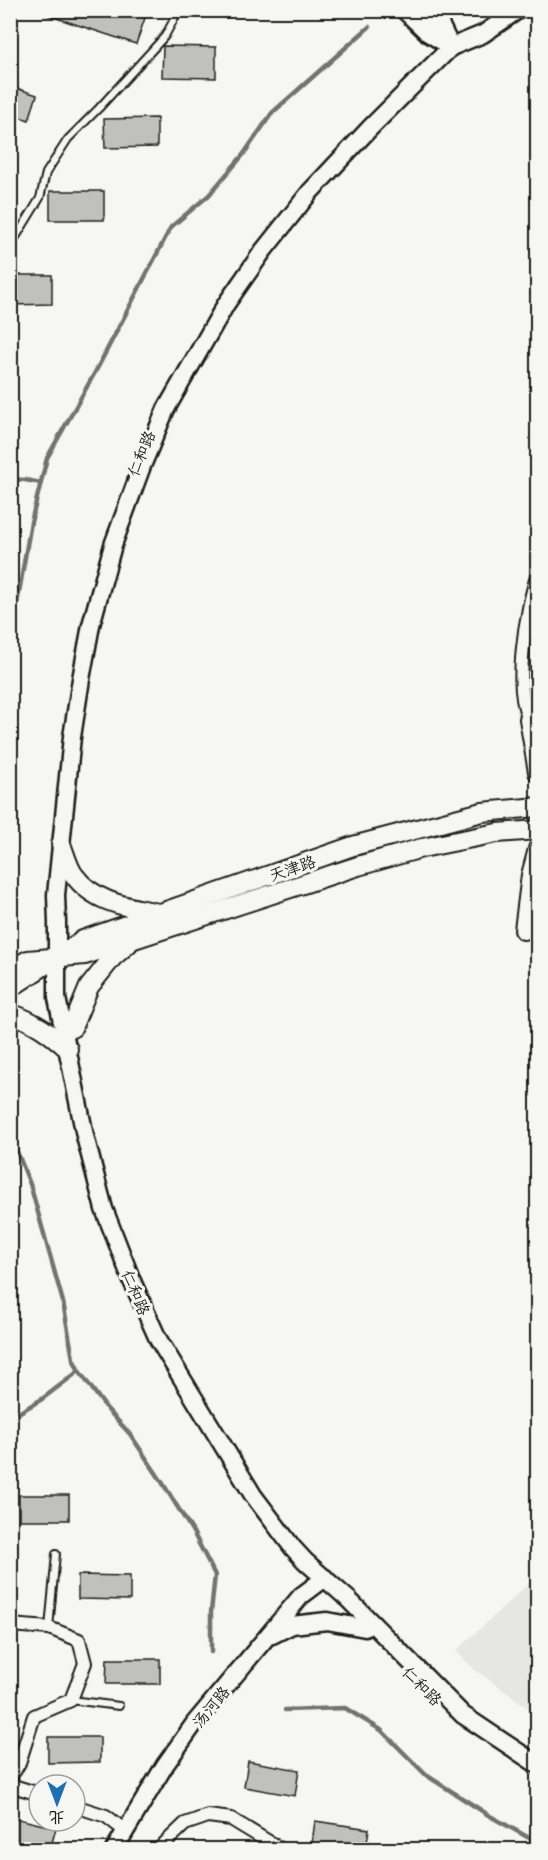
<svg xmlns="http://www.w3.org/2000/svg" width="548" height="1860" font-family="'Playpen Sans','LXGW WenKai TC',sans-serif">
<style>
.built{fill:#e6e6e2}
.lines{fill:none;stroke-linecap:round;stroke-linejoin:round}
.stream{stroke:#727271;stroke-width:4.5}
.building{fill:#c0c0bd;stroke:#1c1c1c;stroke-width:1.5}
.service-casing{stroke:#1c1c1c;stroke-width:10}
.minor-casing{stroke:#1c1c1c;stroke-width:16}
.tertiary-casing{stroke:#1c1c1c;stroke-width:21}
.secondary-casing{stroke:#1c1c1c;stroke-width:22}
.service{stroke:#f6f6f2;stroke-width:6}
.minor{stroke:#f6f6f2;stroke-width:12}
.tertiary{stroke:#f6f6f2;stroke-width:16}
.secondary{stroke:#f6f6f2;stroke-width:18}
.labels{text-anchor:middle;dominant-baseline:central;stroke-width:6;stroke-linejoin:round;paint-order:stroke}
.street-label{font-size:16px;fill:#1c1c1c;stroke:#f6f6f2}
</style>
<rect width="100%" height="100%" fill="#f6f6f2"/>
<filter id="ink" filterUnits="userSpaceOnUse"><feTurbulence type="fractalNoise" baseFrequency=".0167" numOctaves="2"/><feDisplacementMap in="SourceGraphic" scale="12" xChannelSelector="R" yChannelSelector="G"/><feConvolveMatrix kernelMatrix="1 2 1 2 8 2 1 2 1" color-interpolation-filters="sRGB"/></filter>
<g filter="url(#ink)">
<path class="built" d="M537,1576v138l-62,-44 -19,-19z"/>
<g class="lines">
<g class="stream">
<path d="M10,479l15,1 16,3"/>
<path d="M10,632l7,-28 14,-82 16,-64 51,-91 73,-140 38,-32 34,-40 29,-42 97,-86"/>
<path d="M10,1134l20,50 33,118 10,57 6,12 28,38 23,25 32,48 31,50 22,43 -4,37v40"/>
<path d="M10,1418l32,-19 37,-28"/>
<path d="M285,1710l60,-2 36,22 45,45 64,41 48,27"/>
</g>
</g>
<g class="building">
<path d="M42,10h82l21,8 -9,26 -95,-31z"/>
<path d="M163,46l53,1v31l-54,-1z"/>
<path d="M10,86l27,9 -8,25 -19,-6z"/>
<path d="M157,118v29l-52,1 -1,-29z"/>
<rect x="50" y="191" width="54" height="29"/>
<path d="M10,275h42v29l-42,1z"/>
<rect x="19" y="1495" width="50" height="25"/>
<path d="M78,1575l52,1v24l-52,-1z"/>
<path d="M107,1659h53v25h-54z"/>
<path d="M48,1737h52v25l-52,1z"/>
<path d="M248,1761l51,9 -4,26 -51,-9z"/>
<path d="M10,1817l46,11 -6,22 -40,-10z"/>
<path d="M315,1821l54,8 -3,21h-55z"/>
</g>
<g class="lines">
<g class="service-casing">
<g id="service">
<path d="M10,247l30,-49 6,-25 22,-34 31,-31 66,-72 14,-26"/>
<path d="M49,1628l7,-74"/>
<path d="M71,1700l48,6"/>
</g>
</g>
<g class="minor-casing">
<g id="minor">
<path d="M534,724c-25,-22 -7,-120 4,-150"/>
<path d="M10,1625l39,3 30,12 6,23 -14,37 -37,16 -15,47 -9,15"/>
<path d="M10,1785l29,9"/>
<path d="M75,1806l31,10 18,14"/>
<path d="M161,1850l2,-5 22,-21 23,-8 23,3 51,31"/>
</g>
</g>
<g class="tertiary-casing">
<g id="tertiary">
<path d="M404,10l24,23 23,14"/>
<path d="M426,10l14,14 11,23"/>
<path d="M518,10l-35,24 -32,13 -81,81 -60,64 -47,59 -37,53 -60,105 -24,57 -29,79 -22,80 -10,54 -9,58 -16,158 1,27v76l28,138 19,73 28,72 26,58 95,156 40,53 12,13 43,38 115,116 75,50"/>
<path d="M272,1635l20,-10 35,-4 38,7"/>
<path d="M114,1850l51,-85 29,-41 107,-128 24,-18"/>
</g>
</g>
<g class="secondary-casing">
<g id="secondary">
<path d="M529,719l9,53"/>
<path d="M61,844c4,10 7,23 13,31 20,28 54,32 85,38"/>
<path d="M524,930l7,-55 7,-26"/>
<path d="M10,971l18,-11 57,-5 273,-89 64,-18 75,-15 41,-3"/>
<path d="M10,988l73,-48 270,-94 129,-34 56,-5"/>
<path d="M10,1013c25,9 39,19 58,36"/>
<path d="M72,1028l17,-41 24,-30 15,-13"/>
</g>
</g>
<use href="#service" class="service"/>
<use href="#minor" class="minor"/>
<use href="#tertiary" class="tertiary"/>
<use href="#secondary" class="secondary"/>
</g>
</g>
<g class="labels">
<g class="street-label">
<text transform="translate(140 453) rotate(-68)">仁和路</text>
<text transform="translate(292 867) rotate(-19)">天津路</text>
<text transform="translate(137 1292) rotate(67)">仁和路</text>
<text transform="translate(423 1685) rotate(45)">仁和路</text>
<text transform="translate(210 1706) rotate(-51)">汤河路</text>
</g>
</g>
<rect width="548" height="1860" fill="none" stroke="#f6f6f2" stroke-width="36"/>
<rect x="18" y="18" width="512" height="1824" fill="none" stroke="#1c1c1c" stroke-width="2" filter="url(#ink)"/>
<g transform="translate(57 1803) rotate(180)"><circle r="28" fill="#f6f6f2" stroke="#9f9f9c" stroke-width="1.5"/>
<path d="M0-4.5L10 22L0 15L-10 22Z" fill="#1f6fb2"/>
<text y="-9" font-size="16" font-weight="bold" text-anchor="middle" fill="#1c1c1c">北</text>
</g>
</svg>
